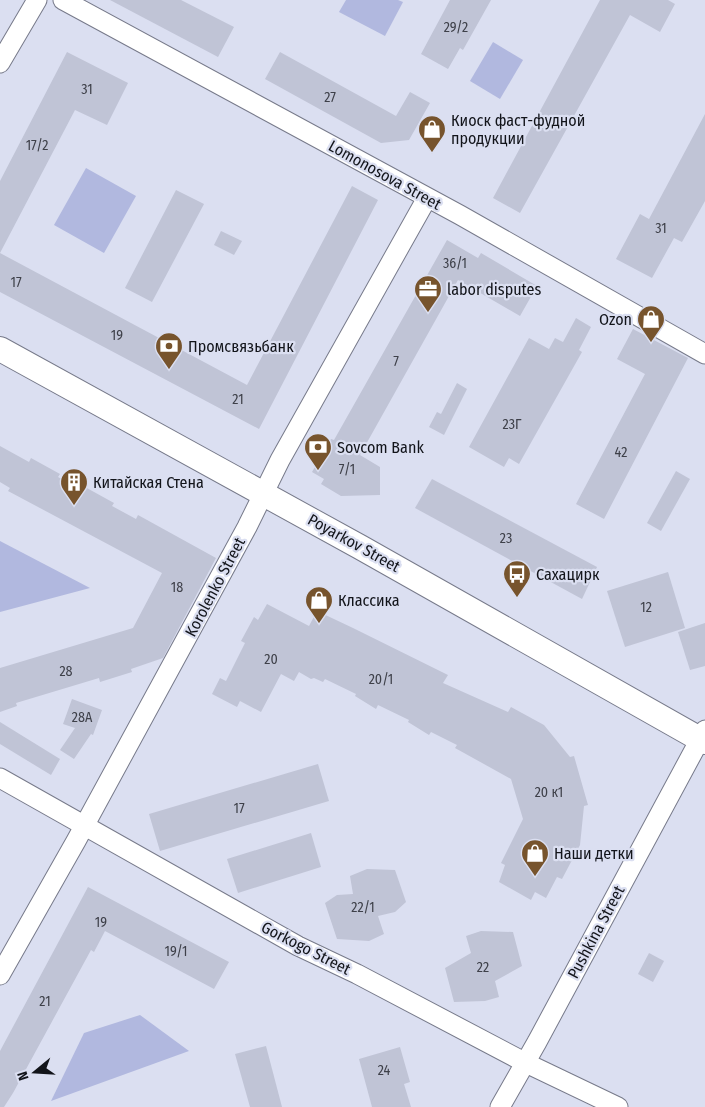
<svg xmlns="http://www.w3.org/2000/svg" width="705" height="1107" font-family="'Fira Sans Condensed',sans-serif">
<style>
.green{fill:#b1b8df}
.building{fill:#c0c4d6}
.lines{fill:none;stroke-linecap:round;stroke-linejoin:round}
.minor-casing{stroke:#777a8a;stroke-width:21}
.major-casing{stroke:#777a8a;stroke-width:26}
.minor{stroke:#fff;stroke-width:19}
.major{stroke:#fff;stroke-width:24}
.labels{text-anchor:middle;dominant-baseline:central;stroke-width:4.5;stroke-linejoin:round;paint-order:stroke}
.number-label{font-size:14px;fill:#3e4049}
.poi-label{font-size:16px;fill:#12141a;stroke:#dbdff1;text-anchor:start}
.street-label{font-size:16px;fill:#12141a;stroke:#dbdff1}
</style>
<rect width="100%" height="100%" fill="#dbdff1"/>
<g class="green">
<path d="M346,0h52l5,2 -18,34 -46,-24z"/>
<path d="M493,42l30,18 -23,39 -30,-18z"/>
<path d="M86,168l50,28 -32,57 -50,-28z"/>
<path d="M0,541l90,47 -90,24z"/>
<path d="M140,1015l49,36 -138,50 33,-68z"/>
</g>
<g class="building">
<path d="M110,0h71l53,27 -16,30z"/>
<path d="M450,0h41l-28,50 -3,-2 -12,21 -27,-15z"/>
<path d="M600,0h68l7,4 -15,28 -30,-17 -110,198 -27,-15z"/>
<path d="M67,52l61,31 -21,42 -32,-15 -75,143v-72z"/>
<path d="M280,52l116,64 14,-24 20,11 -21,37 -28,3 -116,-64z"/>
<path d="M705,114v87l-23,41 -8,-4 -22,40 -36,-19 24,-45 9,5z"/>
<path d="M352,186l26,14 -119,229 -259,-137v-39l247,132z"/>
<path d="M176,190l28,14 -52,98 -27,-14z"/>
<path d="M221,231l21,10 -8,14 -20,-10z"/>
<path d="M447,240l31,18 3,-5 56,33 -17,30 -62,-36 -98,175 20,12v28l-39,1 -20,-12 3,-5 -12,-7 19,-33 3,1z"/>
<path d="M576,318l15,9 -12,23 3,2 -63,112 -10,-6 -5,9 -35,-20 60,-109 20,11 6,-11 8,4z"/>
<path d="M633,329l55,29 -84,161 -28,-15 69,-130 -28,-15z"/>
<path d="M457,383l10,6 -23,46 -15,-8 8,-15 4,2z"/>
<path d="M0,446l29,16 2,-4 29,16 -2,3 25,14 2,-4 29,16 -2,3 24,13 2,-4 78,43 -53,100 -32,11 1,3 -32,10 -1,-4 -83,25 1,3 -17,6v-44l133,-40 29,-55 -154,-82 2,-3 -10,-6z"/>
<path d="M676,471l14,8 -29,52 -14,-8z"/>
<path d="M432,479l165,88 -15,32 -167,-91z"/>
<path d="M668,572l17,56 -60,19 -18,-56z"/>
<path d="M267,604l42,22 8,-15 36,17 95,47 -5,8 65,29 3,-5 33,18 26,32 4,-1 14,49 -4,1 -4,39 -18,34 -5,-2 -11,21 -11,-6 -4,8 -32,-18 6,-17 -4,-2 22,-44 -12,-40 -56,-31 2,-3 -26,-13 -2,3 -21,-13 1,-2 -31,-15 -2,4 -21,-13 1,-2 -31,-15 -2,3 -9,-4 -3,1 -12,-7 -5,9 -13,-7 -20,38 -21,-11 -3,6 -25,-13 8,-16 6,3 19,-38 -4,-2 13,-24 4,3z"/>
<path d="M705,623v43l-15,4 -12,-38z"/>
<path d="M72,699l30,11 -9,25 -2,-1 -17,25 -14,-9 15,-22 -12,-4z"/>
<path d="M0,722l60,37 -9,16 -51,-31z"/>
<path d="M318,764l11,37 -169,50 -11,-37z"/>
<path d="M311,833l10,34 -83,26 -11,-34z"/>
<path d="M367,869l28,1 11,32 -11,10 -17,4 6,18 -15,7 -32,-2 -12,-36 12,-8 16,-1 -3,-18z"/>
<path d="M88,887l141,75 -15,27 -109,-58 -11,21 -3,-2 -78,143 -9,14h-4v-56z"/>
<path d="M481,931l32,1 9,34 -27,15 4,16 -14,4 -31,1 -9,-34 26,-15 -5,-17z"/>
<path d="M649,953l15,8 -11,21 -15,-8z"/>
<path d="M266,1046l16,61h-32l-15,-53z"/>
<path d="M400,1047l10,35 -6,2 7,23h-39l-13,-48z"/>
</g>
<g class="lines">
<g class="minor-casing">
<g id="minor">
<path d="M63,0l397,215 245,139"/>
<path d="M0,63l37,-63"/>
<path d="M0,778l298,168 59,28 169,89 92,44"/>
<path d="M0,975l76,-134 171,-314 33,-67 147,-262"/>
<path d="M500,1107l37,-65 168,-312"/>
</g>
</g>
<g class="major-casing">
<path id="major" d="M0,349l360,198 345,195"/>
</g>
<use href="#minor" class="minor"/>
<use href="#major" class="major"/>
</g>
<defs>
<g id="shop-pin" transform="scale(1.4375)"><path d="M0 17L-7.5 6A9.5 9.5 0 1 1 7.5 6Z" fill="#77542d" stroke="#dbdff1"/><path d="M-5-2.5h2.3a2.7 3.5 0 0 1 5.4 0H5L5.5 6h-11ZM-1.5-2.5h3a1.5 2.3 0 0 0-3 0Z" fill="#fff"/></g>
<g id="office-pin" transform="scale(1.4375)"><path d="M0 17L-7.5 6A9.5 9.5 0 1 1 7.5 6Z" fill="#77542d" stroke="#dbdff1"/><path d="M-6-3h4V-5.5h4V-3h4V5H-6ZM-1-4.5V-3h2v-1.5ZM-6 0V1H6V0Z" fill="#fff"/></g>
<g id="bank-pin" transform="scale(1.4375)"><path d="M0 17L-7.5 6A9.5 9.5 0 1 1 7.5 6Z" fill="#77542d" stroke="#dbdff1"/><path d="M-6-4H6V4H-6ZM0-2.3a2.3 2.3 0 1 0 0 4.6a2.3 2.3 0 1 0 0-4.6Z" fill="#fff"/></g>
<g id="building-pin" transform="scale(1.4375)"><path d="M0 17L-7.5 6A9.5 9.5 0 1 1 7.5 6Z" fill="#77542d" stroke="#dbdff1"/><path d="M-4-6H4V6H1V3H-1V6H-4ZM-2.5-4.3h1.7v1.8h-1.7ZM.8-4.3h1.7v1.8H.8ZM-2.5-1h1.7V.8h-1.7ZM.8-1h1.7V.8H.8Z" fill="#fff"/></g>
<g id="bus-pin" transform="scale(1.4375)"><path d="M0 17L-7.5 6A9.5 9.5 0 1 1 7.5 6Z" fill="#77542d" stroke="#dbdff1"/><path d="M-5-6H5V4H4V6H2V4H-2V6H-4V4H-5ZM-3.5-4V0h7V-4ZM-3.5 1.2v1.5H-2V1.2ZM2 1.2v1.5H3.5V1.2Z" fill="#fff"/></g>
</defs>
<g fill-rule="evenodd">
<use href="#shop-pin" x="432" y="129"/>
<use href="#office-pin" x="428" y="289"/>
<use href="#shop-pin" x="651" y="319"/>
<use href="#bank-pin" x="169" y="346"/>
<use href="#bank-pin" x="318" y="447"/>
<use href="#building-pin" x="74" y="482"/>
<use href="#bus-pin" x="517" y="574"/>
<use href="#shop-pin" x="319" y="600"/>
<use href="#shop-pin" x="535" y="853"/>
</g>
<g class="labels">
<g class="number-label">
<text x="456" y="27">29/2</text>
<text x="87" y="89">31</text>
<text x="330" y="97">27</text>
<text x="37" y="145">17/2</text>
<text x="661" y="228">31</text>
<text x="455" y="263">36/1</text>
<text x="16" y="282">17</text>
<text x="117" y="335">19</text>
<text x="396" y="361">7</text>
<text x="238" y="399">21</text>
<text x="512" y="424">23Г</text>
<text x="621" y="452">42</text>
<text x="347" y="469">7/1</text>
<text x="506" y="538">23</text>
<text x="177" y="587">18</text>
<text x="646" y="607">12</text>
<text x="271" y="659">20</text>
<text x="66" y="671">28</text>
<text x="381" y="679">20/1</text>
<text x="82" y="717">28А</text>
<text x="549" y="792">20 к1</text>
<text x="239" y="808">17</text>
<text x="363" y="907">22/1</text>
<text x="101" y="922">19</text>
<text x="176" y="951">19/1</text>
<text x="483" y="967">22</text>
<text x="45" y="1001">21</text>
<text x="384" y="1070">24</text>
</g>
<g class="poi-label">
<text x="451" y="120">Киоск фаст-фудной<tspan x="451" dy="18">продукции</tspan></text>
<text x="447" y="289">labor disputes</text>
<text x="632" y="319" text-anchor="end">Ozon</text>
<text x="188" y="346">Промсвязьбанк</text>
<text x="337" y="447">Sovcom Bank</text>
<text x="93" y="482">Китайская Стена</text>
<text x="536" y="574">Сахацирк</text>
<text x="338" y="600">Классика</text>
<text x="554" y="853">Наши детки</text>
</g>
<g class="street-label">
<text transform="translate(385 175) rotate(29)">Lomonosova Street</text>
<text transform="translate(354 543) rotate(29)">Poyarkov Street</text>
<text transform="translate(215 587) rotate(-62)">Korolenko Street</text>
<text transform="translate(596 932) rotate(-62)">Pushkina Street</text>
<text transform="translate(306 948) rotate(27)">Gorkogo Street</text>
</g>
</g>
<g transform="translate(35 1072) rotate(252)" stroke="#dbdff1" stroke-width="4" paint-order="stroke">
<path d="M0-4L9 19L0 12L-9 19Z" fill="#12141a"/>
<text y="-8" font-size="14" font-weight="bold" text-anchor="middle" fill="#12141a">N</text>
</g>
</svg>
